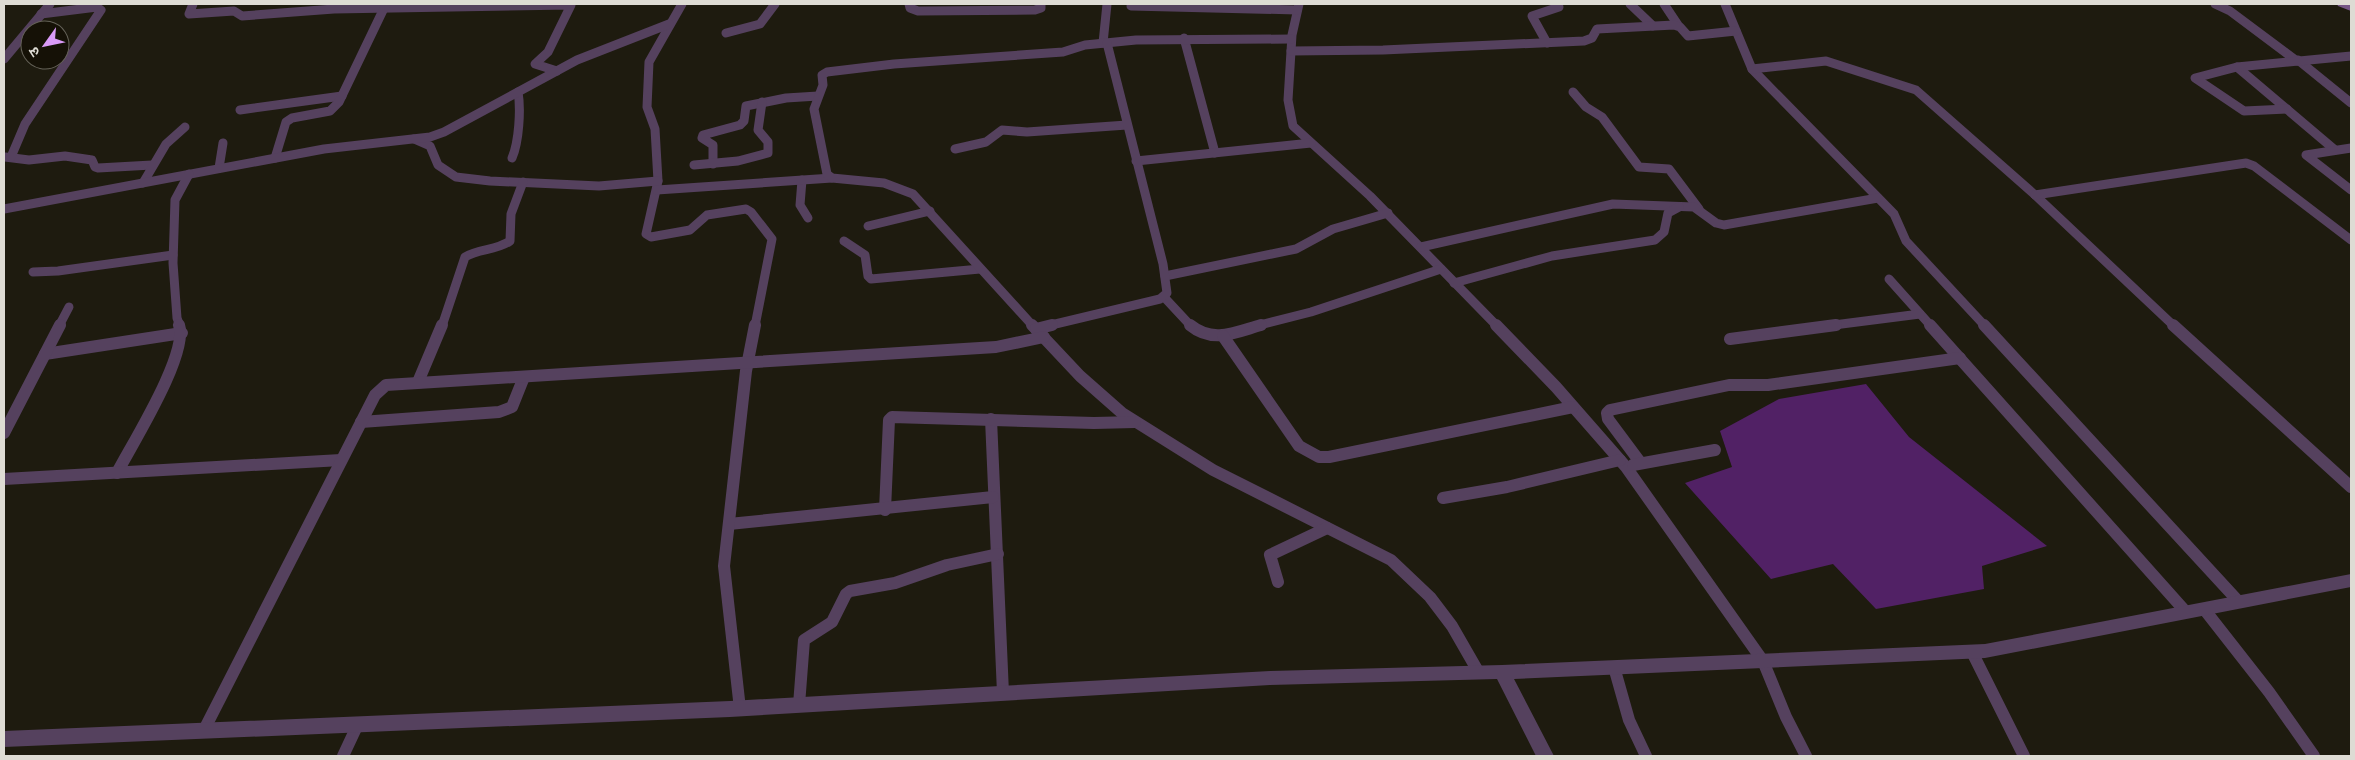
<svg xmlns="http://www.w3.org/2000/svg" width="2355" height="760" font-family="Signika,'Noto Sans Devanagari',sans-serif">
<style>
.water{fill:#512165}
.lines{fill:none;stroke-linecap:round;stroke-linejoin:round}
.minor-far1{stroke:#55415e;stroke-width:9}
.minor{stroke:#55415e;stroke-width:12}
.tertiary{fill:#55415e;fill-rule:evenodd}
.secondary{fill:#755685;fill-rule:evenodd}
</style>
<rect width="100%" height="100%" fill="#1e1b0f"/>
<path class="water" d="M1866,384l43,53 138,109 -65,20 2,23 -108,20 -43,-45 -62,15 -86,-96 47,-16 -12,-36 59,-32z"/>
<g class="lines">
<g class="minor-far1">
<path d="M193,4l-4,10 45,-3 8,5 92,-7 237,-4 -23,47 -13,12 22,7"/>
<path d="M682,4l-33,58 -2,45 8,22 3,52 -12,53 5,3 39,-7 17,-15 39,-6 5,3 21,27 -17,87"/>
<path d="M909,4l1,4 8,3 117,-1 6,-2v-4"/>
<path d="M1299,4l-7,31 -4,65 5,26 77,70 127,130"/>
<path d="M1630,4l23,22"/>
<path d="M1664,4l14,21"/>
<path d="M1725,4l27,65 142,145 12,27 79,85"/>
<path d="M2215,4l15,7 67,50"/>
<path d="M1131,6l166,4"/>
<path d="M726,33l34,-9 15,-20"/>
<path d="M1184,38l31,115"/>
<path d="M1103,43l4,-39"/>
<path d="M1547,43l-15,-27 27,-9"/>
<path d="M1291,51l92,-1 201,-9 8,-3 5,-9 77,-4 6,2 8,9 48,-5"/>
<path d="M4,59l46,-55"/>
<path d="M2298,60l53,43"/>
<path d="M2237,67l98,83"/>
<path d="M1752,69l74,-8 90,29 119,105 139,131"/>
<path d="M1573,92l13,15 16,10 37,50 30,2 30,40"/>
<path d="M2287,109l-43,2 -49,-33 42,-11 114,-11"/>
<path d="M240,110l102,-14"/>
<path d="M414,139l16,7 8,19 18,12 34,4 109,5 59,-5"/>
<path d="M2351,148l-45,7 45,35"/>
<path d="M955,149l31,-7 16,-12 25,2 100,-7"/>
<path d="M5,157l24,3 36,-4 27,4 3,7 3,1 54,-3"/>
<path d="M11,157l14,-33 76,-114 -4,-3 -56,7"/>
<path d="M275,158l11,-36 6,-4 38,-7 9,-9 47,-98"/>
<path d="M512,158c7,-16 9,-49 6,-66"/>
<path d="M1136,161l175,-18"/>
<path d="M713,164v-19l-11,-7 1,-3 37,-10 4,-4 2,-15 40,-8 32,-2"/>
<path d="M694,165l44,-4 30,-8v-11l-10,-12 4,-28"/>
<path d="M219,168l4,-25"/>
<path d="M802,180l-2,25 8,13"/>
<path d="M143,183l23,-39 19,-17"/>
<path d="M657,190l175,-12"/>
<path d="M2035,195l211,-32 8,3 97,74"/>
<path d="M4,209l320,-60 106,-12 14,-5 133,-72 92,-36"/>
<path d="M868,226l62,-15"/>
<path d="M844,241l21,14 3,21 3,3 109,-10"/>
<path d="M1421,247l192,-43 81,3 22,16 8,2 154,-27"/>
<path d="M33,272l25,-1 115,-16"/>
<path d="M1165,276l131,-27 37,-20 55,-16"/>
<path d="M1889,279l42,47"/>
<path d="M1454,283l98,-27 103,-16 9,-8 4,-19 11,-6"/>
<path d="M1164,297l27,29"/>
<path d="M59,326l10,-19"/>
<path d="M180,326l-3,-8 -4,-55 2,-63 14,-26"/>
<path d="M442,326l23,-69c14,-9 31,-6 45,-16l1,-27 12,-32"/>
<path d="M1033,326l-120,-132 -29,-11 -52,-5 -5,-4 -13,-65 9,-24 -1,-10 5,-3 67,-8 169,-12 22,-7 51,-5 155,-1"/>
<path d="M1047,326l113,-27 7,-6 -4,-29 -56,-221"/>
<path d="M1256,326l55,-14 130,-43"/>
<path d="M1826,326l94,-12"/>
</g>
<g class="minor">
<path d="M1032,325l48,51 42,37 91,57 178,90 39,37 22,29 27,47"/>
<path d="M1190,325c23,19 46,7 71,0"/>
<path d="M1496,325l60,62 70,80 137,194 23,56 20,39"/>
<path d="M1930,325l256,287"/>
<path d="M1984,325l255,277"/>
<path d="M2173,325l178,162"/>
<path d="M1036,329l16,-4"/>
<path d="M1223,336l76,110 20,11h10l244,-50"/>
<path d="M1730,339l106,-14"/>
<path d="M45,354l137,-21"/>
<path d="M418,382l24,-57"/>
<path d="M991,419l12,274"/>
<path d="M361,422l138,-10 13,-5 12,-30"/>
<path d="M4,433l56,-108"/>
<path d="M1640,462l-32,-43 -1,-6 3,-3 119,-25h39l192,-27"/>
<path d="M1633,465l82,-15"/>
<path d="M117,473c15,-29 72,-119 62,-148"/>
<path d="M4,479l337,-19"/>
<path d="M1443,498l64,-11 113,-27"/>
<path d="M885,510l4,-90 3,-3 202,6 41,-1"/>
<path d="M729,524l264,-27"/>
<path d="M1278,582l-8,-27 57,-27"/>
<path d="M2204,609l65,83 45,64"/>
<path d="M1972,652l52,104"/>
<path d="M1614,667l15,53 17,36"/>
<path d="M799,705l5,-65 28,-18 14,-28 4,-3 45,-8 52,-18 51,-11"/>
<path d="M740,709l-16,-143 22,-195 9,-46"/>
<path d="M204,730l171,-335 11,-10 610,-38 48,-10"/>
<path d="M343,756l15,-32"/>
</g>
<path class="tertiary" d="M2351,574v13l-366,71 -471,21 40,77h-18l-39,-77 -227,6 -540,32 -726,30v-16l726,-30 540,-30 232,-6 483,-21z"/>
<path class="secondary" d="M2337,4h14v7l-13,-5z"/>
</g>
<rect width="2355" height="760" fill="none" stroke="#dedcd4" stroke-width="10"/>
<g transform="translate(45 45) rotate(237)"><circle r="24" fill="#151106" stroke="#656258"/>
<path d="M0-4L9 19L0 12L-9 19Z" fill="#d99af7"/>
<text y="-8" font-size="14" font-weight="bold" text-anchor="middle" fill="#dedcd4">उ</text>
</g>
</svg>
